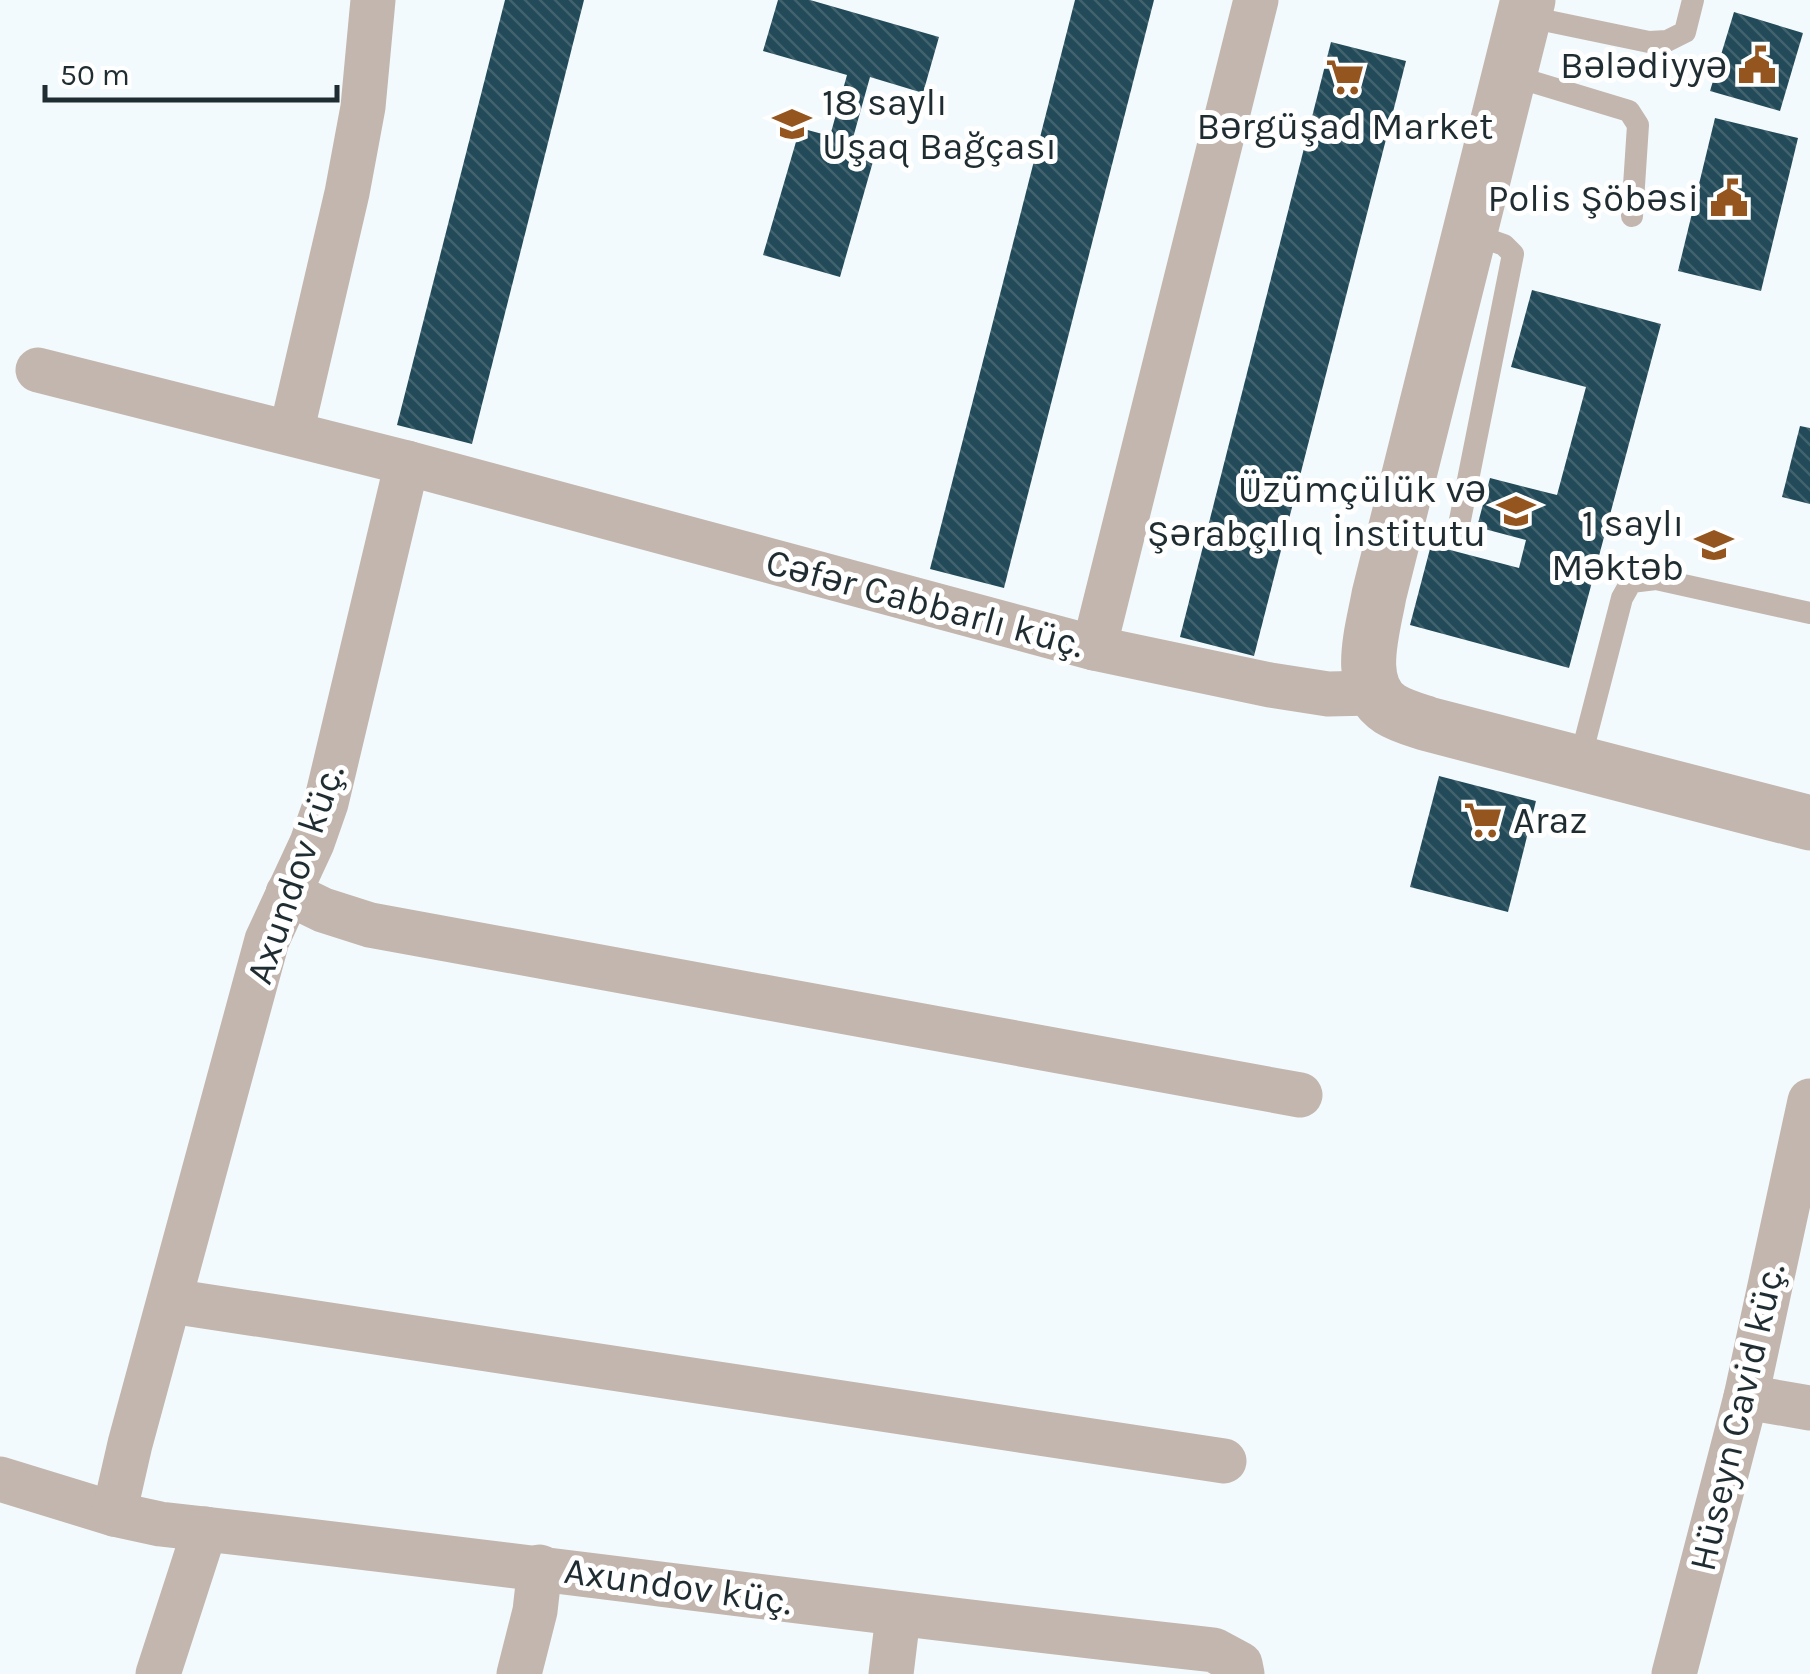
<svg xmlns="http://www.w3.org/2000/svg" width="1810" height="1674" font-family="Karla,sans-serif">
<style>
.building{fill:url(#building-back-hatch)}
.lines{fill:none;stroke-linecap:round;stroke-linejoin:round}
.service{stroke:#c3b6ae;stroke-width:22}
.minor{stroke:#c3b6ae;stroke-width:45}
.tertiary{stroke:#c3b6ae;stroke-width:55}
.labels{text-anchor:middle;dominant-baseline:central;stroke-width:10;stroke-linejoin:round;paint-order:stroke}
.poi-label{font-size:38px;fill:#1f2d32;stroke:#fff;text-anchor:end}
.street-label{font-size:38px;fill:#1f2d32;stroke:#fff}
</style>
<defs>
<pattern id="building-back-hatch" width="6" height="6" patternUnits="userSpaceOnUse" patternTransform="scale(2.5)"><rect width="6" height="6" fill="#234a58"/><path d="M-1 5l2 2M0 0l6 6M5-1l2 2" fill="none" stroke="#42626d"/></pattern>
</defs>
<rect width="100%" height="100%" fill="#f3fafd"/>
<g class="building">
<path d="M505,0h79l-112,444 -75,-19z"/>
<path d="M778,0h32l129,37 -16,56 -53,-16 -19,68 25,6 -36,126 -77,-22 37,-127 30,8 17,-61 -84,-24z"/>
<path d="M1075,0h79l-150,588 -74,-19z"/>
<path d="M1734,12l69,21 -23,78 -70,-20z"/>
<path d="M1331,42l75,19 -152,595 -74,-19z"/>
<path d="M1715,118l83,20 -37,153 -83,-20z"/>
<path d="M1532,290l129,34 -92,344 -159,-43 21,-80 88,23 7,-28 -49,-13 13,-49 67,17 29,-108 -75,-20z"/>
<path d="M1800,426l10,2v76l-28,-7z"/>
<path d="M1439,776l97,25 -28,111 -98,-25z"/>
</g>
<g class="lines">
<g class="service">
<path d="M1524,16l125,26 18,-1 18,-9 8,-32"/>
<path d="M1510,75l119,36 9,14 -6,91"/>
<path d="M1457,535l56,-281 -9,-9 -34,-12"/>
<path d="M1579,764l43,-166 9,-16 25,-3 154,34"/>
</g>
<g class="minor">
<path d="M38,370l369,93 687,185 176,37 58,9 45,-1"/>
<path d="M291,433l56,-240 16,-86 10,-107"/>
<path d="M1094,648l162,-648"/>
<path d="M288,893l35,17 47,15 930,170"/>
<path d="M171,1301l1053,160"/>
<path d="M1746,1397l64,11"/>
<path d="M0,1479l114,35 46,10c352,39 702,88 1054,126l26,14 2,10"/>
<path d="M114,1514l16,-70 137,-504 45,-97 14,-40 81,-340"/>
<path d="M158,1674l47,-145"/>
<path d="M519,1674l16,-63 5,-44"/>
<path d="M891,1674l7,-58"/>
<path d="M1674,1674l72,-277 64,-296"/>
</g>
<path class="tertiary" d="M1528,0l-149,595c-6,35 -25,91 11,114 11,7 26,11 38,15l382,99"/>
</g>
<defs>
<g id="civic-bare" transform="scale(3)"><path d="M-.6-6.5H3V-4.5H.6V-3L4-1V1h2V6H-6V1h2V-1L-.6-3ZM-1.2 2.5V6h2.4V2.5Z" fill="#94551e" stroke="#fff" stroke-width="2.5" paint-order="stroke"/></g>
<g id="supermarket-bare" transform="scale(3)"><path d="M-6-5.5h2.5l.6 2H6L4.5 2H-2.5L-4.4-4H-6ZM-1.5 3.2a1.3 1.3 0 1 0 .1 0ZM3 3.2a1.3 1.3 0 1 0 .1 0Z" fill="#94551e" stroke="#fff" stroke-width="2.5" paint-order="stroke"/></g>
<g id="school-bare" transform="scale(3)"><path d="M0-5L7-2L0 1L-7-2ZM-4 1L0 2.5L4 1V4Q0 6-4 4Z" fill="#94551e" stroke="#fff" stroke-width="2.5" paint-order="stroke"/></g>
<g id="university-bare" transform="scale(3)"><path d="M0-5L7-2L0 1L-7-2ZM-4 1L0 2.5L4 1V4Q0 6-4 4Z" fill="#94551e" stroke="#fff" stroke-width="2.5" paint-order="stroke"/></g>
</defs>
<g fill-rule="evenodd">
<use href="#civic-bare" x="1757" y="65"/>
<use href="#supermarket-bare" x="1345" y="77"/>
<use href="#school-bare" x="792" y="124"/>
<use href="#civic-bare" x="1729" y="198"/>
<use href="#university-bare" x="1516" y="511"/>
<use href="#school-bare" x="1714" y="545"/>
<use href="#supermarket-bare" x="1483" y="820"/>
</g>
<g class="labels">
<g class="poi-label">
<text x="1727" y="65">Bələdiyyə</text>
<text x="822" y="102" text-anchor="start">18 saylı<tspan x="822" dy="44">Uşaq Bağçası</tspan></text>
<text x="1345" y="126" text-anchor="middle">Bərgüşad Market</text>
<text x="1699" y="198">Polis Şöbəsi</text>
<text x="1486" y="489">Üzümçülük və<tspan x="1486" dy="44">Şərabçılıq İnstitutu</tspan></text>
<text x="1684" y="523">1 saylı<tspan x="1684" dy="44">Məktəb</tspan></text>
<text x="1513" y="820" text-anchor="start">Araz</text>
</g>
<g class="street-label">
<text transform="translate(925 603) rotate(15)">Cəfər Cabbarlı küç.</text>
<text transform="translate(295 874) rotate(-71)">Axundov küç.</text>
<text transform="translate(1737 1417) rotate(-77)">Hüseyn Cavid küç.</text>
<text transform="translate(678 1586) rotate(8)">Axundov küç.</text>
</g>
</g>
<path d="M45 85v15h292v-15" fill="none" stroke="#1f2d32" stroke-width="5"/>
<text x="60" y="85" font-size="30" fill="#1f2d32" stroke="#ffffff" stroke-width="8" paint-order="stroke">50 m</text>
</svg>
